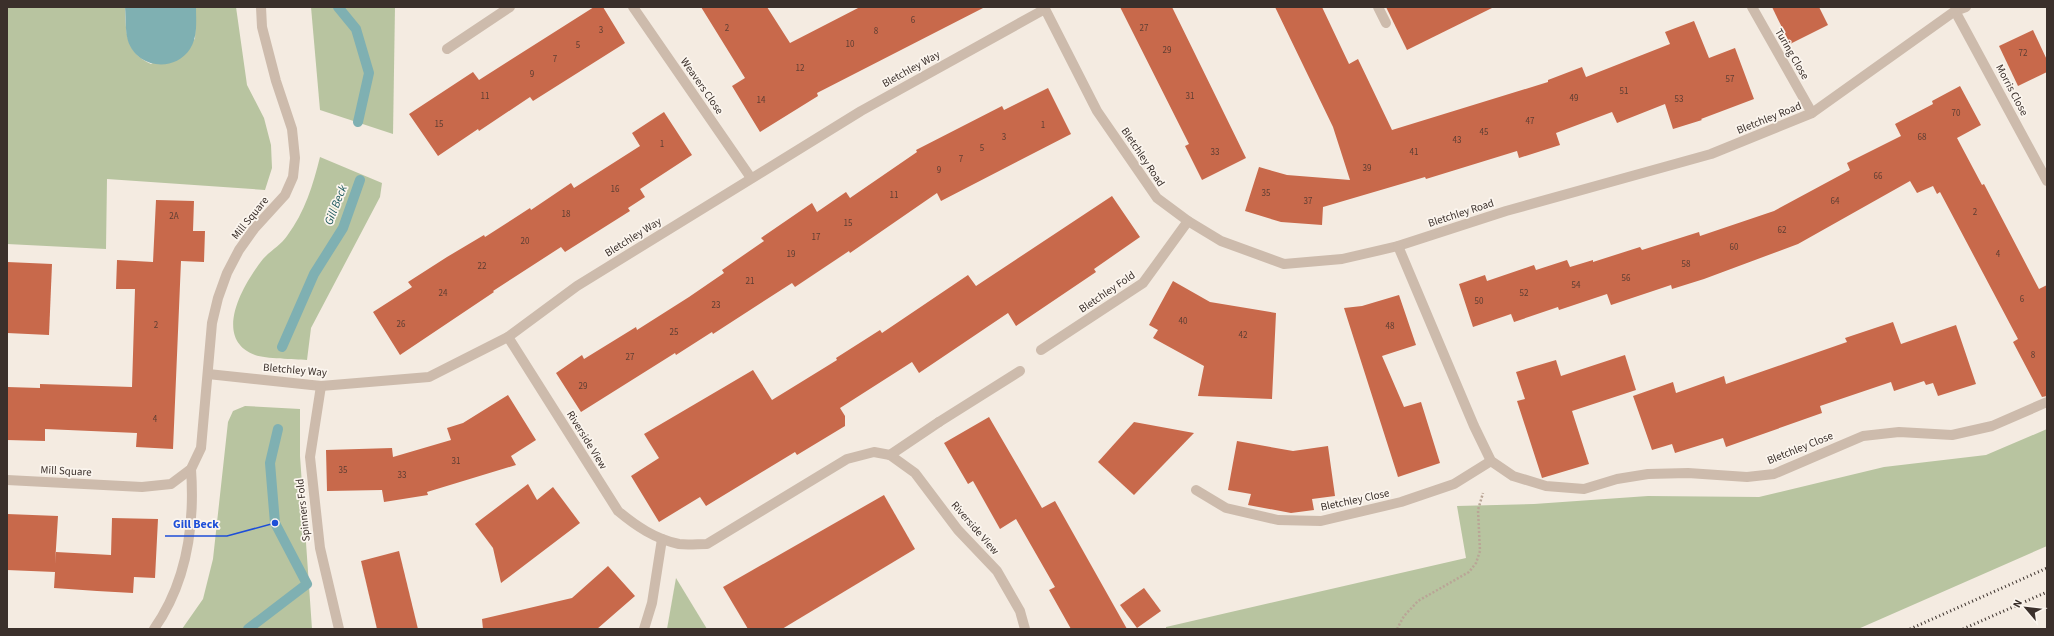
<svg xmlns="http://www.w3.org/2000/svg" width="2054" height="636" font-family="'Source Sans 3',sans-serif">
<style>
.green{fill:#b8c4a0}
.water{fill:#7fb0b2}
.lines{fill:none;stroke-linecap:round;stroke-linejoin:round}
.stream{stroke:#7fb0b2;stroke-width:10}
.building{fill:#c8694b}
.path{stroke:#b9a596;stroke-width:2.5;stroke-dasharray:2 2;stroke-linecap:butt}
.lane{stroke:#cdbbac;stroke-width:10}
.street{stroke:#cdbbac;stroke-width:10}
.rail{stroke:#3b302b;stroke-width:3;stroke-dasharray:1 3;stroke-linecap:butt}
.labels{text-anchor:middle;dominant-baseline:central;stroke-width:3.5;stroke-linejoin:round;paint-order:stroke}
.number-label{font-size:9px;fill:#5e3e33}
.street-label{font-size:11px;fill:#3b302b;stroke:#fbf5ee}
.water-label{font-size:12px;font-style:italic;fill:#1f5a5e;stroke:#fbf5ee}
.leader{fill:none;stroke:#1d4ed8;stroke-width:1.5}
.callout-dot{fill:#1d4ed8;stroke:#fbf5ee;stroke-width:1.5}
.callout-label{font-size:12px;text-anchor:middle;font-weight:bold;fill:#1d4ed8;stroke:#fbf5ee;stroke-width:3.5;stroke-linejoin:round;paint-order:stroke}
</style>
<rect width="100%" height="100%" fill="#f4ebe1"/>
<g class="green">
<path d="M7,7h118c1,26 0,45 26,57l44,-25 1,-32h40l11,78 17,33 7,27 1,23 -7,22 -158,-11 -1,70 -99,-5z"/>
<path d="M311,7h84l-2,127 -73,-24z"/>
<path d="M320,157l62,26 -2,14 -69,131 -4,32c-13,-1 -41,-1 -52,-5 -44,-17 -11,-72 8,-96 7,-8 18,-14 24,-23 18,-24 26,-51 33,-79z"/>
<path d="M245,406l55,3v47l12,173h-130l21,-30 10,-40 15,-137 5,-11z"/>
<path d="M2047,429v117l-189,83h-692v-2l300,-69 -9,-52 77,-2 114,-8 111,1 125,-30 102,-12z"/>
<path d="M676,578l31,51h-40z"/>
</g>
<path class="water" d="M125,7h71c0,14 2,30 -6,42 -16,24 -53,19 -62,-8 -3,-11 -2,-23 -3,-34z"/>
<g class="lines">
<g class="stream">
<path d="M338,7l18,22 13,44 -11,49"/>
<path d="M282,347l32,-73 29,-46 17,-48"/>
<path d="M248,629l59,-45 -32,-61 -5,-60 8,-34"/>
</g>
</g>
<g class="building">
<path d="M594,7h9l22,36 -92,58 -3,-4 -51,34 -1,-2 -40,27 -29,-42 64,-42 6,8z"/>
<path d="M701,7h66l23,36 70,-36h125l-168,86 1,3 -58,36 -28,-46 13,-8z"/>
<path d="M1120,7h52l74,151 -44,22 -17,-34 4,-2z"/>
<path d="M1275,7h47l27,57 9,-5 34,71 156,-48v-2l34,-13 4,10 84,-33 -5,-12 29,-11 15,37 26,-10 19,51 -53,20 1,1 -29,9 -8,-25 -48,19 -5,-11 -56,21 4,12 -41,13 -2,-7 -91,28 -1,-2 -102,30 -1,18 -41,-3 -36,-11 14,-44 28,8 63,5 -17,-53z"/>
<path d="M1386,7h108l-87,43z"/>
<path d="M1772,7h47l9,18 -38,19z"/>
<path d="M2033,30l14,30v12l-29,14 -19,-40z"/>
<path d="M1960,86l21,39 -24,13 25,47 2,-1 55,105 8,-4v111l-5,1 -29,-55 5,-3 -78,-147 -3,2 -4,-8 -16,7 -7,-12 -112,63 -94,35 -32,10 -1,-4 -60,20 -4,-11 -48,16 -1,-3 -44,15 -3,-8 -38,13 -14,-43 26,-9 2,6 47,-16 2,5 31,-10 3,7 23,-7v2l47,-15 2,3 57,-18 1,4 74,-25 76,-41 -3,-7 54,-27 -6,-12 38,-20 -1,-3z"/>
<path d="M1048,88l23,46 -130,67 -4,-8 -87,60 -1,-2 -54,36 -3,-4 -79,51 -1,-2 -36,23 -1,-2 -94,59 -25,-39 26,-18 2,4 52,-32 1,3 52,-33 35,-24 -2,-3 42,-29 -3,-3 51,-35 5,9 29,-20 4,6 67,-46 -1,-2 86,-44 2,4z"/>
<path d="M664,112l28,43 -52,34 5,8 -17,11 2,3 -65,41 -4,-5 -68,44 1,1 -94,63 -27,-43 39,-25 -4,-5 39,-25 37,-22 1,2 45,-29 1,2 40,-27 3,5 66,-42 -8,-13z"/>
<path d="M1112,196l28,41 -46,32 2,3 -80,54 -8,-13 -89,60 -7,-11 -72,46 5,8v10l-48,29 -2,-3 -89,54 -6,-9 -41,25 -28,-46 28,-18 -15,-24 109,-64 19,30 65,-40 -1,-2 44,-28 2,3 86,-58 8,11z"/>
<path d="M156,200l38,1 -1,30h12l-1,31 -23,-1 -8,188 -37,-2 1,-14 -92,-4v12l-38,-1v-53l33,1v-4l92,3 3,-98h-19l1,-29 36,2z"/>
<path d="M7,262l45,2 -3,71 -42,-2z"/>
<path d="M1173,281l37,21 66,11 -4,86 -74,-3 6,-30 -51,-28 5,-8 -9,-5z"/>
<path d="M1399,295l17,50 -34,11 22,51 17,-5 19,61 -42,14 -54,-169 18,-2z"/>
<path d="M1893,322l8,22 55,-19 20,59 -38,12 -5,-13 -7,2 -2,-4 -30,10 -3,-9 -71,24 2,7 -96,34 -3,-9 -48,15 -3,-9 -20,6 -19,-54 40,-14 3,11 48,-17 2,8 121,-42 -2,-4z"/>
<path d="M1625,355l11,35 -64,21 17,53 -47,14 -25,-77 8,-2 -9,-27 40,-12 5,16z"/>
<path d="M508,395l28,45 -25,16 5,9 -89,27 1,3 -44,7 -2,-12 -55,1 -1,-41 66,-2 1,9 58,-17 -4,-12 16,-5z"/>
<path d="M989,417l53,91 13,-7 72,128h-56l-22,-39 6,-3 -39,-68 -16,10 -27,-48 -5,3 -24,-41z"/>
<path d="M1134,422l60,11 -60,62 -36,-33z"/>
<path d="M1237,441l56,10 35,-5 7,50 -23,3 2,11 -23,3 -43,-8 3,-11 -23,-4z"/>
<path d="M528,484l9,16 16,-13 27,36 -79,60 -8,-35 -18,-24z"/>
<path d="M884,495l31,54 -133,80h-34l-25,-42z"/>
<path d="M7,514l51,2 -3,48 1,-12 55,3 1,-37 46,1 -3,59 -21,-1 -1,16 -36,-2 -43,-3 1,-16 -48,-2z"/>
<path d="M399,551l19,78h-41l-16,-68z"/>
<path d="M608,566l27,30 -38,33h-114l-1,-10 90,-21z"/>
<path d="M1144,588l17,23 -24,17 -17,-23z"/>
</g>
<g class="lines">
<path class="path" d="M1397,629l7,-13 14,-15 51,-29 7,-9 4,-12 -2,-41 5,-17"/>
<path class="lane" d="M939,422l81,-51"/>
<g class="street">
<path d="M633,7l118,171"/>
<path d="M1044,7l53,104 60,87 31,23 33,20 63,23 58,-5 56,-13 108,-35 205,-57 101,-41 143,-102 11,-4"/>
<path d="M1378,7l8,16"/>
<path d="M1752,7l60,106"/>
<path d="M1955,11l92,170"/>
<path d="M447,49l63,-42"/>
<path d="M1398,246l76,180 17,35 22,15 33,10 38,3 33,-10 31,-5 40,-1 59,4 27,-3 89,-38 36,-4 53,3 40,-9 55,-24"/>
<path d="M508,337l110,174c18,15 37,28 61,33 8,1 19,0 28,0l140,-85 27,-7 16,3 25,18 43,57 39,41 23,40 5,18"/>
<path d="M1041,350l102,-67 45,-62"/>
<path d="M208,374l113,12 108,-9 79,-40 69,-51 284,-175 184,-102"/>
<path d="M321,386l-11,71 10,91 19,81"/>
<path d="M890,455l49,-33"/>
<path d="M7,480l135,7 29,-3 20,-15 10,-21 11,-125 6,-25 9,-25 12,-23 15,-21 31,-34 8,-18 2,-19 -3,-29 -16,-48 -14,-54 -1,-20"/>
<path d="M1196,490l30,18 52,12 43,1 80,-19 53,-18 37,-23"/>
<path d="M154,629c33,-47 41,-103 37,-160"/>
<path d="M644,629l8,-26 10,-64"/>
</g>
<g class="rail">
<path d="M1910,629l137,-61"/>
<path d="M1963,629l84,-37"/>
</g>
</g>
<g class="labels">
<g class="number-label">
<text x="913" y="20">6</text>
<text x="727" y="28">2</text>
<text x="1144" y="28">27</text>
<text x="601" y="30">3</text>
<text x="876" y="31">8</text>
<text x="850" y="44">10</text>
<text x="578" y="45">5</text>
<text x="1167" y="50">29</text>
<text x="2023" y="53">72</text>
<text x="555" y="59">7</text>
<text x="800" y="68">12</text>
<text x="532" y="74">9</text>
<text x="1730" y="79">57</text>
<text x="1624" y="91">51</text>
<text x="485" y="96">11</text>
<text x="1190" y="96">31</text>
<text x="1574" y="98">49</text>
<text x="1679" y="99">53</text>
<text x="761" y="100">14</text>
<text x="1956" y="113">70</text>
<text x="1530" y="121">47</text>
<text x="439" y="124">15</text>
<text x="1043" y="125">1</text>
<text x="1484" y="132">45</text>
<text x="1004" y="137">3</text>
<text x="1922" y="137">68</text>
<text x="1457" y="140">43</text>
<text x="662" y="144">1</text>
<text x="982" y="148">5</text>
<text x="1215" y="152">33</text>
<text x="1414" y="152">41</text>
<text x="961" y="159">7</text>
<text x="1367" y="168">39</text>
<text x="939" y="170">9</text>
<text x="1878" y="176">66</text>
<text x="615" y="189">16</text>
<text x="1266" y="193">35</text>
<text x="894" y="195">11</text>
<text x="1308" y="201">37</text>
<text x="1835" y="201">64</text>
<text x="1975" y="212">2</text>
<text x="566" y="214">18</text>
<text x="174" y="216">2A</text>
<text x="848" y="223">15</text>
<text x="1782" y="230">62</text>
<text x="816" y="237">17</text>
<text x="525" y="241">20</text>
<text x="1734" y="247">60</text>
<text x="791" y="254">19</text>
<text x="1998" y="254">4</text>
<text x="1686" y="264">58</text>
<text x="482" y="266">22</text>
<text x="1626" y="278">56</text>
<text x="750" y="281">21</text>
<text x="1576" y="285">54</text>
<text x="443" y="293">24</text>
<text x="1524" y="293">52</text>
<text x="2022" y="299">6</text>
<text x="1479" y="301">50</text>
<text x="716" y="305">23</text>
<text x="1183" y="321">40</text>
<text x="401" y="324">26</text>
<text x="156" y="325">2</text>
<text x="1390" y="326">48</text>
<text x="674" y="332">25</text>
<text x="1243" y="335">42</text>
<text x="2033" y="355">8</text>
<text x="630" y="357">27</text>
<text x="583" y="386">29</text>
<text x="155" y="419">4</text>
<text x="456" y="461">31</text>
<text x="343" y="470">35</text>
<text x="402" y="475">33</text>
</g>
<g class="street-label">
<text transform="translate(1792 54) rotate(60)">Turing Close</text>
<text transform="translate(911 69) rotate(-29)">Bletchley Way</text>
<text transform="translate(702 86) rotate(55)">Weavers Close</text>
<text transform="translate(2012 90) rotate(62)">Morris Close</text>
<text transform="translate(1769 118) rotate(-22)">Bletchley Road</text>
<text transform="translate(1143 157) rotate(56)">Bletchley Road</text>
<text transform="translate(1461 213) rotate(-18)">Bletchley Road</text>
<text transform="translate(250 218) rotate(-51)">Mill Square</text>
<text transform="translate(633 237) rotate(-32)">Bletchley Way</text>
<text transform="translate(1107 292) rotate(-34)">Bletchley Fold</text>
<text transform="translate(295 370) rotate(5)">Bletchley Way</text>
<text transform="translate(587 440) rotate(58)">Riverside View</text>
<text transform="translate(1800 448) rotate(-22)">Bletchley Close</text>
<text transform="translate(66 471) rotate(3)">Mill Square</text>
<text transform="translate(1355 500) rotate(-12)">Bletchley Close</text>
<text transform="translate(303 510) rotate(-96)">Spinners Fold</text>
<text transform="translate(975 528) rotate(49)">Riverside View</text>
</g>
<g class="water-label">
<text transform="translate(336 205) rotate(-68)">Gill Beck</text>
</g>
</g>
<path class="leader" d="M275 523L227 536H165"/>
<circle class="callout-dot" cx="275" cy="523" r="4"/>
<g class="callout-label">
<text x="196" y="528">Gill Beck</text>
</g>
<rect width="2054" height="636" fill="none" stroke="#3b302b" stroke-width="16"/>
<g transform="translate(2026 608) rotate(298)" stroke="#fbf5ee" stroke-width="3" paint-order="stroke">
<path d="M0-3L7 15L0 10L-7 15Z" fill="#3b302b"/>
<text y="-6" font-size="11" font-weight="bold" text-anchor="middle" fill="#3b302b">N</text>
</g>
</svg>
